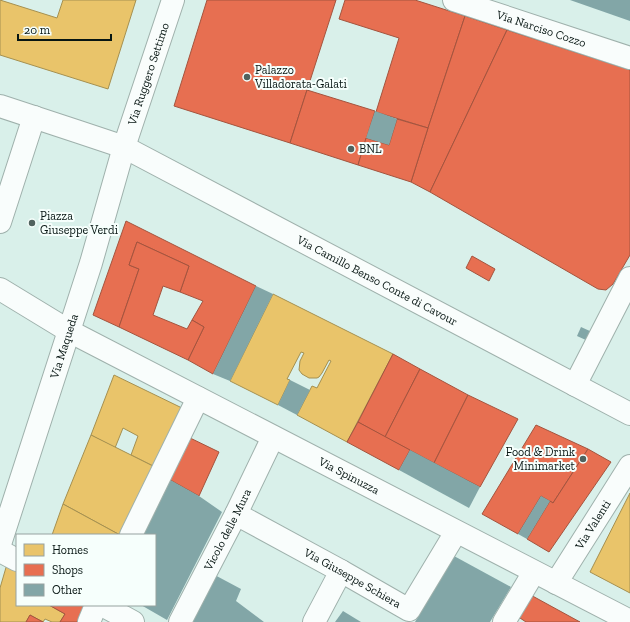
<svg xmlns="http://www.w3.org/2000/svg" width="630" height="622" font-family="'Zilla Slab',serif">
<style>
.homes{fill:#e9c46a;stroke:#a59050}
.shops{fill:#e76f51;stroke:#a4543e}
.building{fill:#82a6a7}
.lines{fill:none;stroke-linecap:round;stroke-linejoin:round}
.minor-casing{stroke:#9fb1ac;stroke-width:24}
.minor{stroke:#f9fdfc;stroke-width:22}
.poi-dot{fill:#50625e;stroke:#f6fffc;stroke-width:1.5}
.labels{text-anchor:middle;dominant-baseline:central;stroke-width:4;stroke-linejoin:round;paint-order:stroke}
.street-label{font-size:12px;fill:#071613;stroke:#f6fffc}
.poi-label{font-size:12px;fill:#071613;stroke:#f6fffc;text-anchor:start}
</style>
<rect width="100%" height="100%" fill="#d9f0ea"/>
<g class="homes">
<path d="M0,0l57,18 6,-18h73l-28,89 -108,-34z"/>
<path d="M273,294l120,60 -46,88 -50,-27 15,-29 5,2 14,-27 -2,-1 -7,13 -3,4 -2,1h-8l-7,-4 -3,-4 1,-9 4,-8 -3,-1 -14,27 3,1 -12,25 -48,-24z"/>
<path d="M114,375l68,33 -29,58 -22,-11 7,-19 -15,-8 -8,20 -24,-13z"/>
<path d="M91,435l62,31 -33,69 -57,-31z"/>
<path d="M630,493v100l-40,-21z"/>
<path d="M63,504l57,31h-68z"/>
<path d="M7,564l10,4v37h32l16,9 -5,8h-8l-7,-3 -2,3 -13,-7 -4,7h-26v-34z"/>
</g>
<g class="shops">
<path d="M207,0h129l-46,143 -116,-37z"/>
<path d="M345,0h70l50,16 -37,112 -52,-16 23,-74 -60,-19z"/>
<path d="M465,16l42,14 -77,162 -19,-10 17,-54z"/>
<path d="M507,30l123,40v185l-17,29 -7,6 -8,-1 -168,-97z"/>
<path d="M307,90l68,21 -17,54 -68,-22z"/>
<path d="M397,119l31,9 -17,54 -53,-17 8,-27 23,7z"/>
<path d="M126,221l130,65 -43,88 -25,-14 16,-33 -12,-7 11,-19 -23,-9 9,-26 -52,-24 -8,23 10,4 -20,58 -26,-12z"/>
<path d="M137,242l52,24 -9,26 -17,-6 -10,29 34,14 5,-9 12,7 -16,33 -69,-33 20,-58 -10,-4z"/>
<path d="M472,256l23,13 -6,12 -23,-13z"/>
<path d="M393,354l27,15 -35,68 -27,-15z"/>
<path d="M420,369l48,26 -34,68 -49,-26z"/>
<path d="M468,395l50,24 -38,68 -46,-24z"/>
<path d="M358,422l52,28 -11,20 -52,-28z"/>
<path d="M536,425l52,24 -35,54 -12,-7 -23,38 -36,-20z"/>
<path d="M186,436l33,16 -20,44 -34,-19z"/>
<path d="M588,449l23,13 -62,90 -22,-13 23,-38 3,2z"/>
<path d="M527,593l53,29h-54l-12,-8z"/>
<path d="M49,605h37l-8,17h-18l5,-8z"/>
<path d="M30,615l13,7h-17z"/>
</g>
<g class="building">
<path d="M570,0h60v21z"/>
<path d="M375,111l22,8 -8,26 -23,-7z"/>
<path d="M256,286l17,8 -43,87 -17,-7z"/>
<path d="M581,327l11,5 -4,9 -11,-5z"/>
<path d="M290,380l20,10 -13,25 -19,-10z"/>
<path d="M410,450l70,37 -11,21 -70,-38z"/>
<path d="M165,477l34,19 23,16 -55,108 -26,-15h14v-70h-18z"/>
<path d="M541,496l9,5 -23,38 -9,-5z"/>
<path d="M454,556l57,31 -21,35h-75z"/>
<path d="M211,573l30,16 -5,12 28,21h-78z"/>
<path d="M343,611l18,11h-26z"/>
</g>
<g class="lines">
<g class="minor-casing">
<g id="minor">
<path id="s1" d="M454,0l176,58"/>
<path id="s2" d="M0,106l79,26 45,15 506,267"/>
<path d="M0,222l34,-105"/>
<path id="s3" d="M0,289l69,42 561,290"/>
<path d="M575,385l55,-107"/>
<path id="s4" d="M236,514l105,57 68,39 47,-78"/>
<path d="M131,535l67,-137"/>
<path id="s5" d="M0,544l91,-281 33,-116 49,-147"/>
<path d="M0,551l17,9"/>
<path id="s6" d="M556,583l74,-117"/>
<path d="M102,605l31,17"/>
<path d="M89,622l7,-17"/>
<path id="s7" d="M180,622l56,-108 37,-77"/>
<path d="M314,622l27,-51"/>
<path d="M504,622l30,-50"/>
</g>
</g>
<use href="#minor" class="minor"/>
</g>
<g class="poi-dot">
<circle cx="247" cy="77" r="4"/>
<circle cx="351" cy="149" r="4"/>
<circle cx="32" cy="223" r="4"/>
<circle cx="583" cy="459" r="4"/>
</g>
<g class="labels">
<g class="street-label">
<text stroke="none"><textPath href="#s1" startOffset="92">Via Narciso Cozzo</textPath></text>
<text stroke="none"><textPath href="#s5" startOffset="493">Via Ruggero Settimo</textPath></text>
<text stroke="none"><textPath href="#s2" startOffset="417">Via Camillo Benso Conte di Cavour</textPath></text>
<text stroke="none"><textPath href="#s5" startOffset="208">Via Maqueda</textPath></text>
<text stroke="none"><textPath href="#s3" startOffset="396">Via Spinuzza</textPath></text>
<text stroke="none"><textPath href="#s6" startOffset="69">Via Valenti</textPath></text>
<text stroke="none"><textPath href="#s7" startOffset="104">Vicolo delle Mura</textPath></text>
<text stroke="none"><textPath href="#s4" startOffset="133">Via Giuseppe Schiera</textPath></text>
</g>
<g class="poi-label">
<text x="255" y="70">Palazzo<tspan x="255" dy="14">Villadorata-Galati</tspan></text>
<text x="359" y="149">BNL</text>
<text x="40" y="216">Piazza<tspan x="40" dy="14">Giuseppe Verdi</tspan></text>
<text x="575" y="452" text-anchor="end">Food &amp; Drink<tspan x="575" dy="14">Minimarket</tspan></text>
</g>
</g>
<rect x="16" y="534" width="140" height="72" fill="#f6fffc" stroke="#96a29f"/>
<rect x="24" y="544" width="20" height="12" fill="#e9c46a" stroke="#96a29f"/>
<text x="52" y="554" font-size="12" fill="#071613">Homes</text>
<rect x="24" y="564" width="20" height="12" fill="#e76f51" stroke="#96a29f"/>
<text x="52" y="574" font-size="12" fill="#071613">Shops</text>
<rect x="24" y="584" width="20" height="12" fill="#82a6a7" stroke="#96a29f"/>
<text x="52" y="594" font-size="12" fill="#071613">Other</text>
<path d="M18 34v6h93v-6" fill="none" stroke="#071613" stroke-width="2"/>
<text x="24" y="34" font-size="12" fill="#071613" stroke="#f6fffc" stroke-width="3" paint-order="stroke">20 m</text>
</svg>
